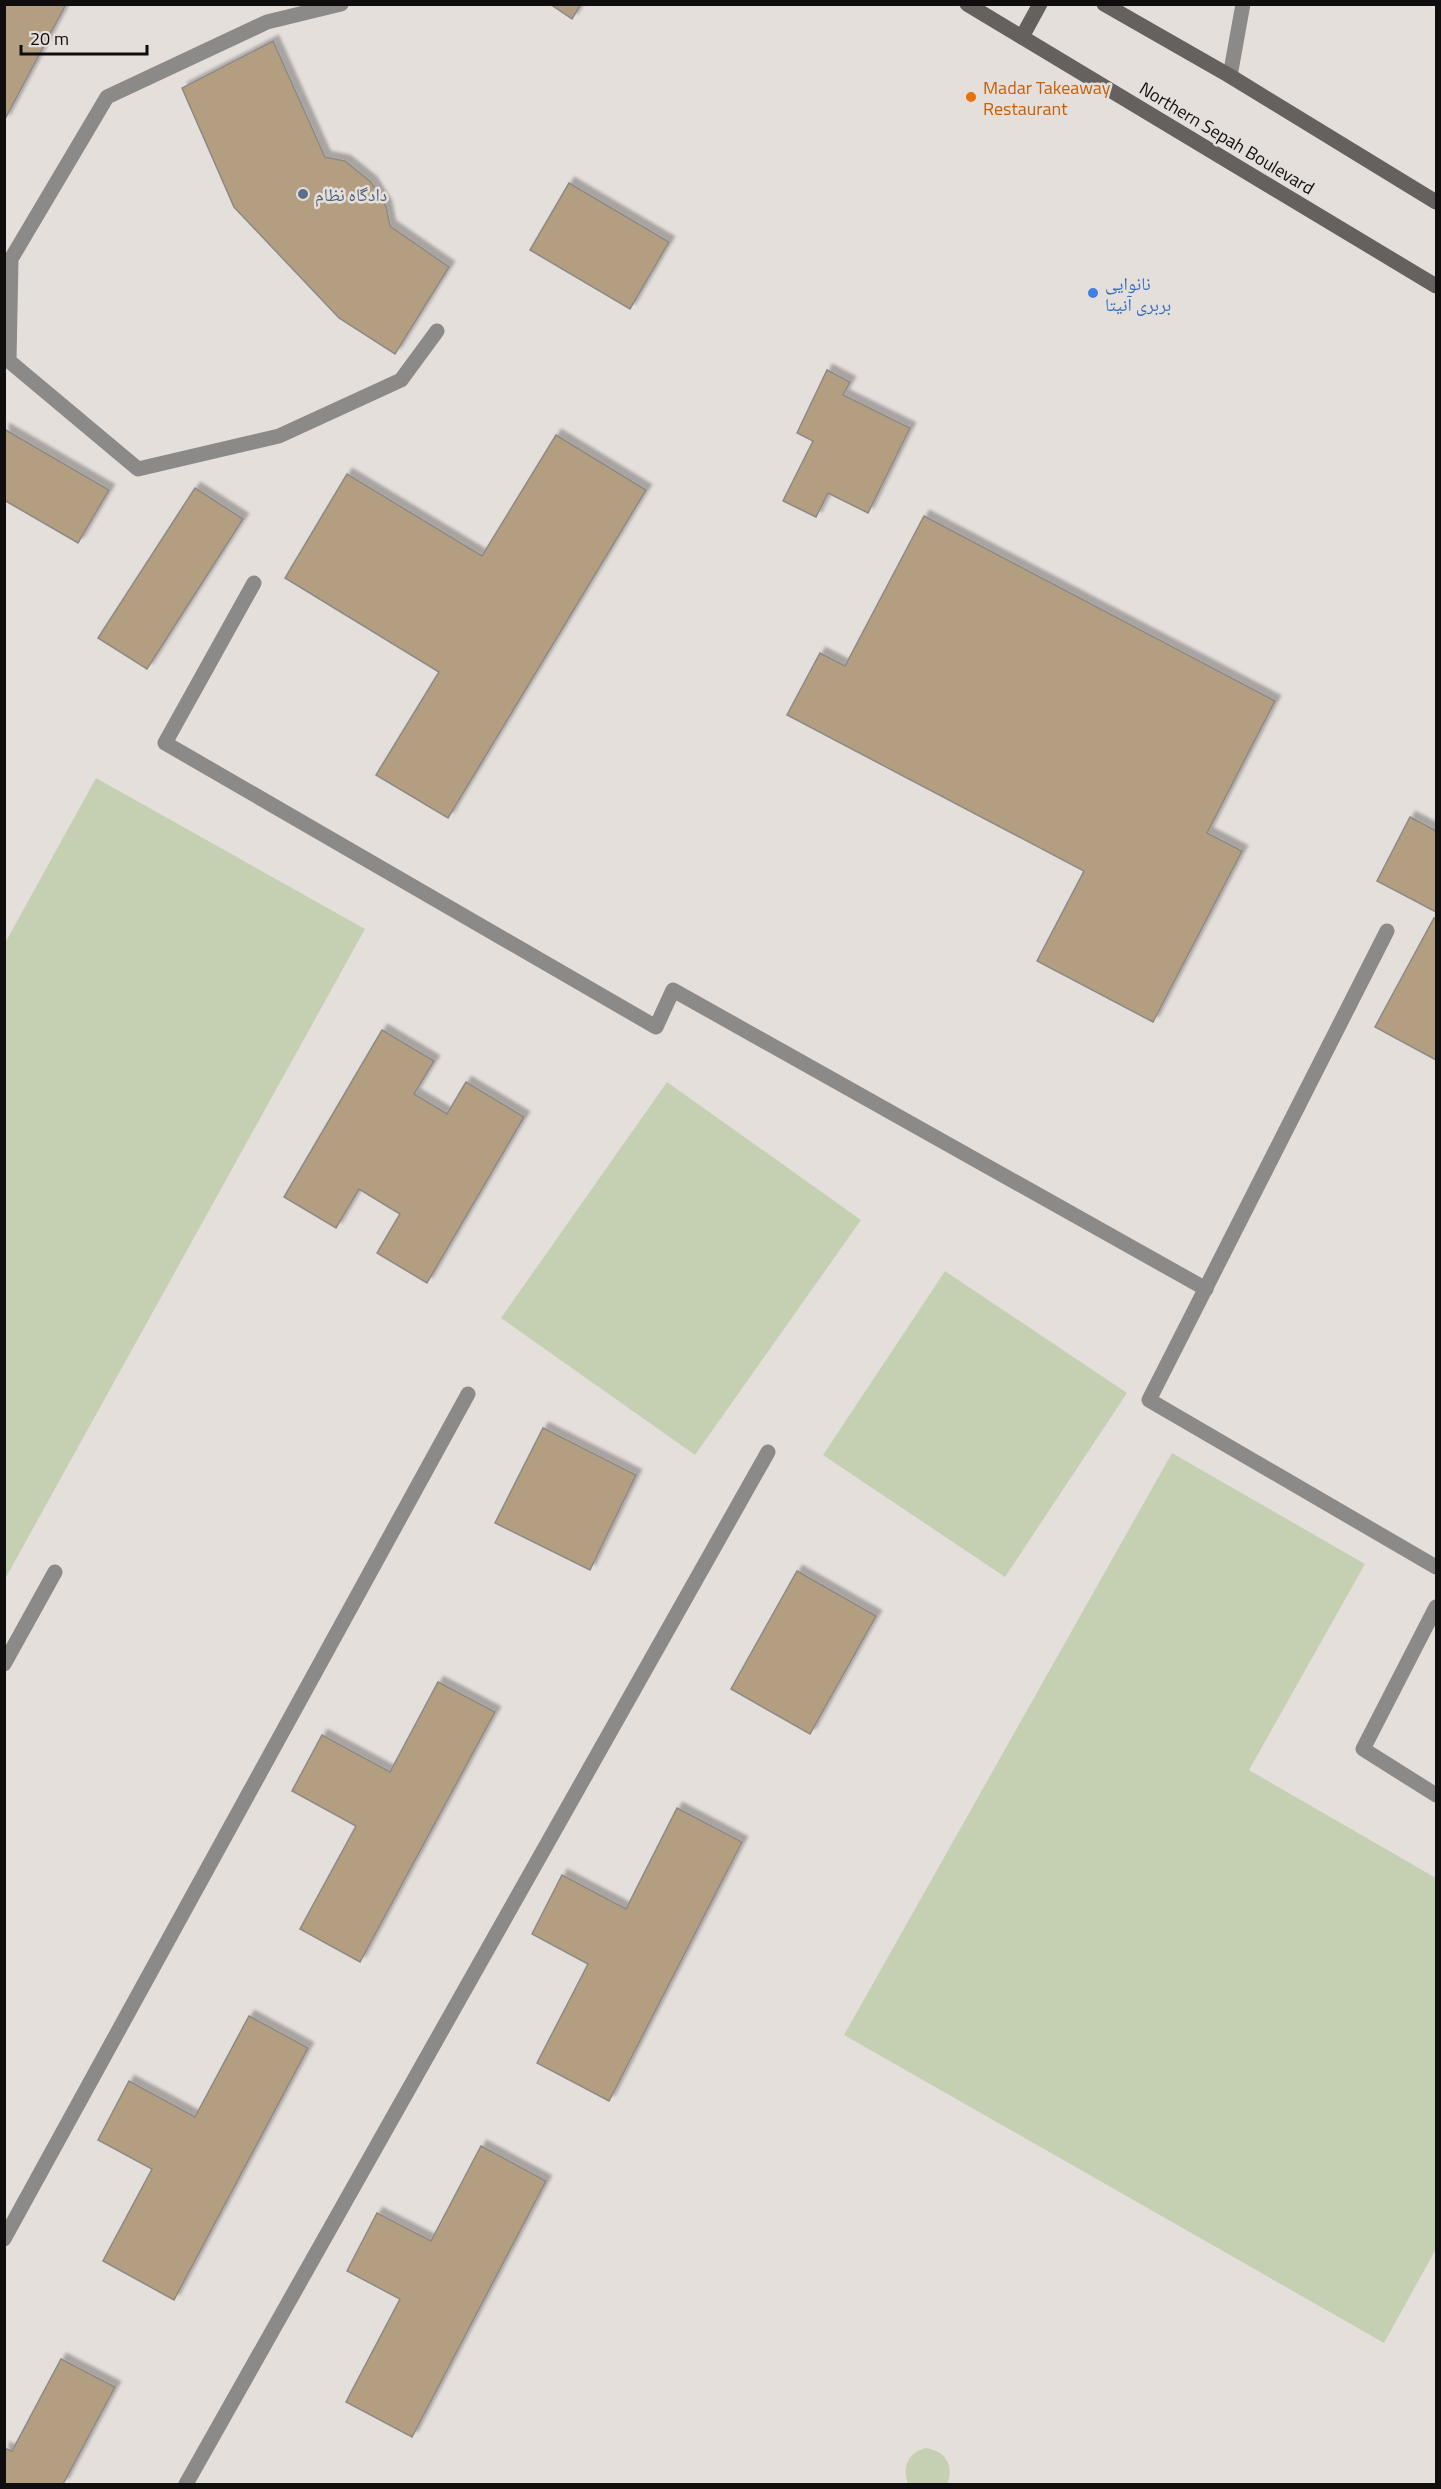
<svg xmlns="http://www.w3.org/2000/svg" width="1441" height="2489" font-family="'Titillium Web','Noto Naskh Arabic',sans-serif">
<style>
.green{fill:#c5d0b3}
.building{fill:#b39e81;stroke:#8d8a85;stroke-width:1.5;filter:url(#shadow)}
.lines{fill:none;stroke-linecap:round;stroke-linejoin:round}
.lane{stroke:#8c8a88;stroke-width:15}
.street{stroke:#8c8a88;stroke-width:15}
.secondary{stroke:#64615f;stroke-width:15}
.food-dot{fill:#e8710a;stroke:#e5dfdc;stroke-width:2}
.service-dot{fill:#5c6f8a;stroke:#e5dfdc;stroke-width:2}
.shop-dot{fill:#3f7fe0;stroke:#e5dfdc;stroke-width:2}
.labels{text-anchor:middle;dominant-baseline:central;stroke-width:5;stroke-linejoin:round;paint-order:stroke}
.food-label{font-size:18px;fill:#c56008;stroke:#e5dfdc;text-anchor:start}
.street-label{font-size:18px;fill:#0f0d0d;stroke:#e5dfdc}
.service-label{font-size:18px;fill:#4e5e75;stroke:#e5dfdc;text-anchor:start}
.shop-label{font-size:18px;fill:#366cbe;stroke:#e5dfdc;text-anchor:start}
</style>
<defs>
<filter id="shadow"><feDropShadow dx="5.5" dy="-5.5" stdDeviation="1.5" flood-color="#0004"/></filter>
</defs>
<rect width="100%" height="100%" fill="#e5dfdc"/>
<g class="green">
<path d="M96,778l269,151 -360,650v-636z"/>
<path d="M667,1082l194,138 -166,235 -194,-137z"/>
<path d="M945,1271l182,122 -122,184 -182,-122z"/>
<path d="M1172,1453l193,111 -116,206 187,108v371l-52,94 -540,-308z"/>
<path d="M925,2448c20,2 30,18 22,36h-39c-6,-17 -1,-30 17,-36z"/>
</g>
<g class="building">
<path d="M4,4h62l-62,117z"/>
<path d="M550,4h31l-9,15z"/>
<path d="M273,41l52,116 20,4 26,21 15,24 4,20 59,41 -54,87 -56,-36 -105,-111 -52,-119z"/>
<path d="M569,183l100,59 -39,67 -100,-59z"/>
<path d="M827,370l23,12 -7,13 67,33 -42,85 -40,-20 -12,24 -33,-16 30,-60 -16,-8z"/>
<path d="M4,429l105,61 -31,53 -74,-43z"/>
<path d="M556,435l90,55 -198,328 -72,-43 63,-103 -154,-94 62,-104 135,82z"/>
<path d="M195,488l48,31 -96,150 -49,-31z"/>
<path d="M924,516l351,185 -68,132 35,18 -89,171 -116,-61 47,-90 -297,-156 33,-62 25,13z"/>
<path d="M1410,817l26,14v81l-59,-31z"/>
<path d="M1434,918l2,1v141l-61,-33z"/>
<path d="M382,1030l52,31 -20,33 33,20 19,-32 58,35 -97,166 -50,-30 23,-39 -41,-25 -23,39 -52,-31z"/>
<path d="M543,1428l93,47 -46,95 -95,-47z"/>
<path d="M797,1571l79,45 -66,118 -79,-45z"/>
<path d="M438,1682l57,30 -135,250 -60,-33 56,-103 -64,-35 30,-56 68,37z"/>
<path d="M677,1808l65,34 -133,259 -72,-38 51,-99 -56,-30 30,-59 64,34z"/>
<path d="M249,2016l59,32 -134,252 -71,-39 49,-92 -54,-29 31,-59 66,36z"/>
<path d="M481,2146l65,35 -134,256 -66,-35 54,-103 -53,-28 30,-58 54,28z"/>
<path d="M61,2359l54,28 -52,97h-59v-36l8,3z"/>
</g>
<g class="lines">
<g class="lane">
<path d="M341,4l-74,18 -160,75 -96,162 -2,102 129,108 141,-33 122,-56 36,-49"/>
<path d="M254,583l-89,160 491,284 17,-37 533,299"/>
<path d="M1387,931l-238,469 287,167"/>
<path d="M1436,1607l-73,142 73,46"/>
<path d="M4,1664l51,-92"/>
<path d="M4,2239l464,-845"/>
<path d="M186,2484l582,-1032"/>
</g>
<path class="street" d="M1230,76l13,-72"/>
<g class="secondary">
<path d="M967,4l469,282"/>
<path d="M1104,4l126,72 206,126"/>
<path d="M1022,37l18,-33"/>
</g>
</g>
<circle class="food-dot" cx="971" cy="97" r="6"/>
<circle class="service-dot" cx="303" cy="194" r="6"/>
<circle class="shop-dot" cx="1093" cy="293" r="6"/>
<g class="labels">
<g class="food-label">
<text x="983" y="87">Madar Takeaway<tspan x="983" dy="21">Restaurant</tspan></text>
</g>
<g class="street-label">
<text transform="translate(1227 138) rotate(31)">Northern Sepah Boulevard</text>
</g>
<g class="service-label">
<text x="315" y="194">دادگاه نظام</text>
</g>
<g class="shop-label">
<text x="1105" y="283">نانوایی<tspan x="1105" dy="21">بربری آنیتا</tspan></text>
</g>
</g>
<rect width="1441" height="2489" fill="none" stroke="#0f0d0d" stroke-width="12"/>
<path d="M21 45v9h126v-9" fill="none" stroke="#0f0d0d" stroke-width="3"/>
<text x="30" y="45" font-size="18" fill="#0f0d0d" stroke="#e5dfdc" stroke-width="4.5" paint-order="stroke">20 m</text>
</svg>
